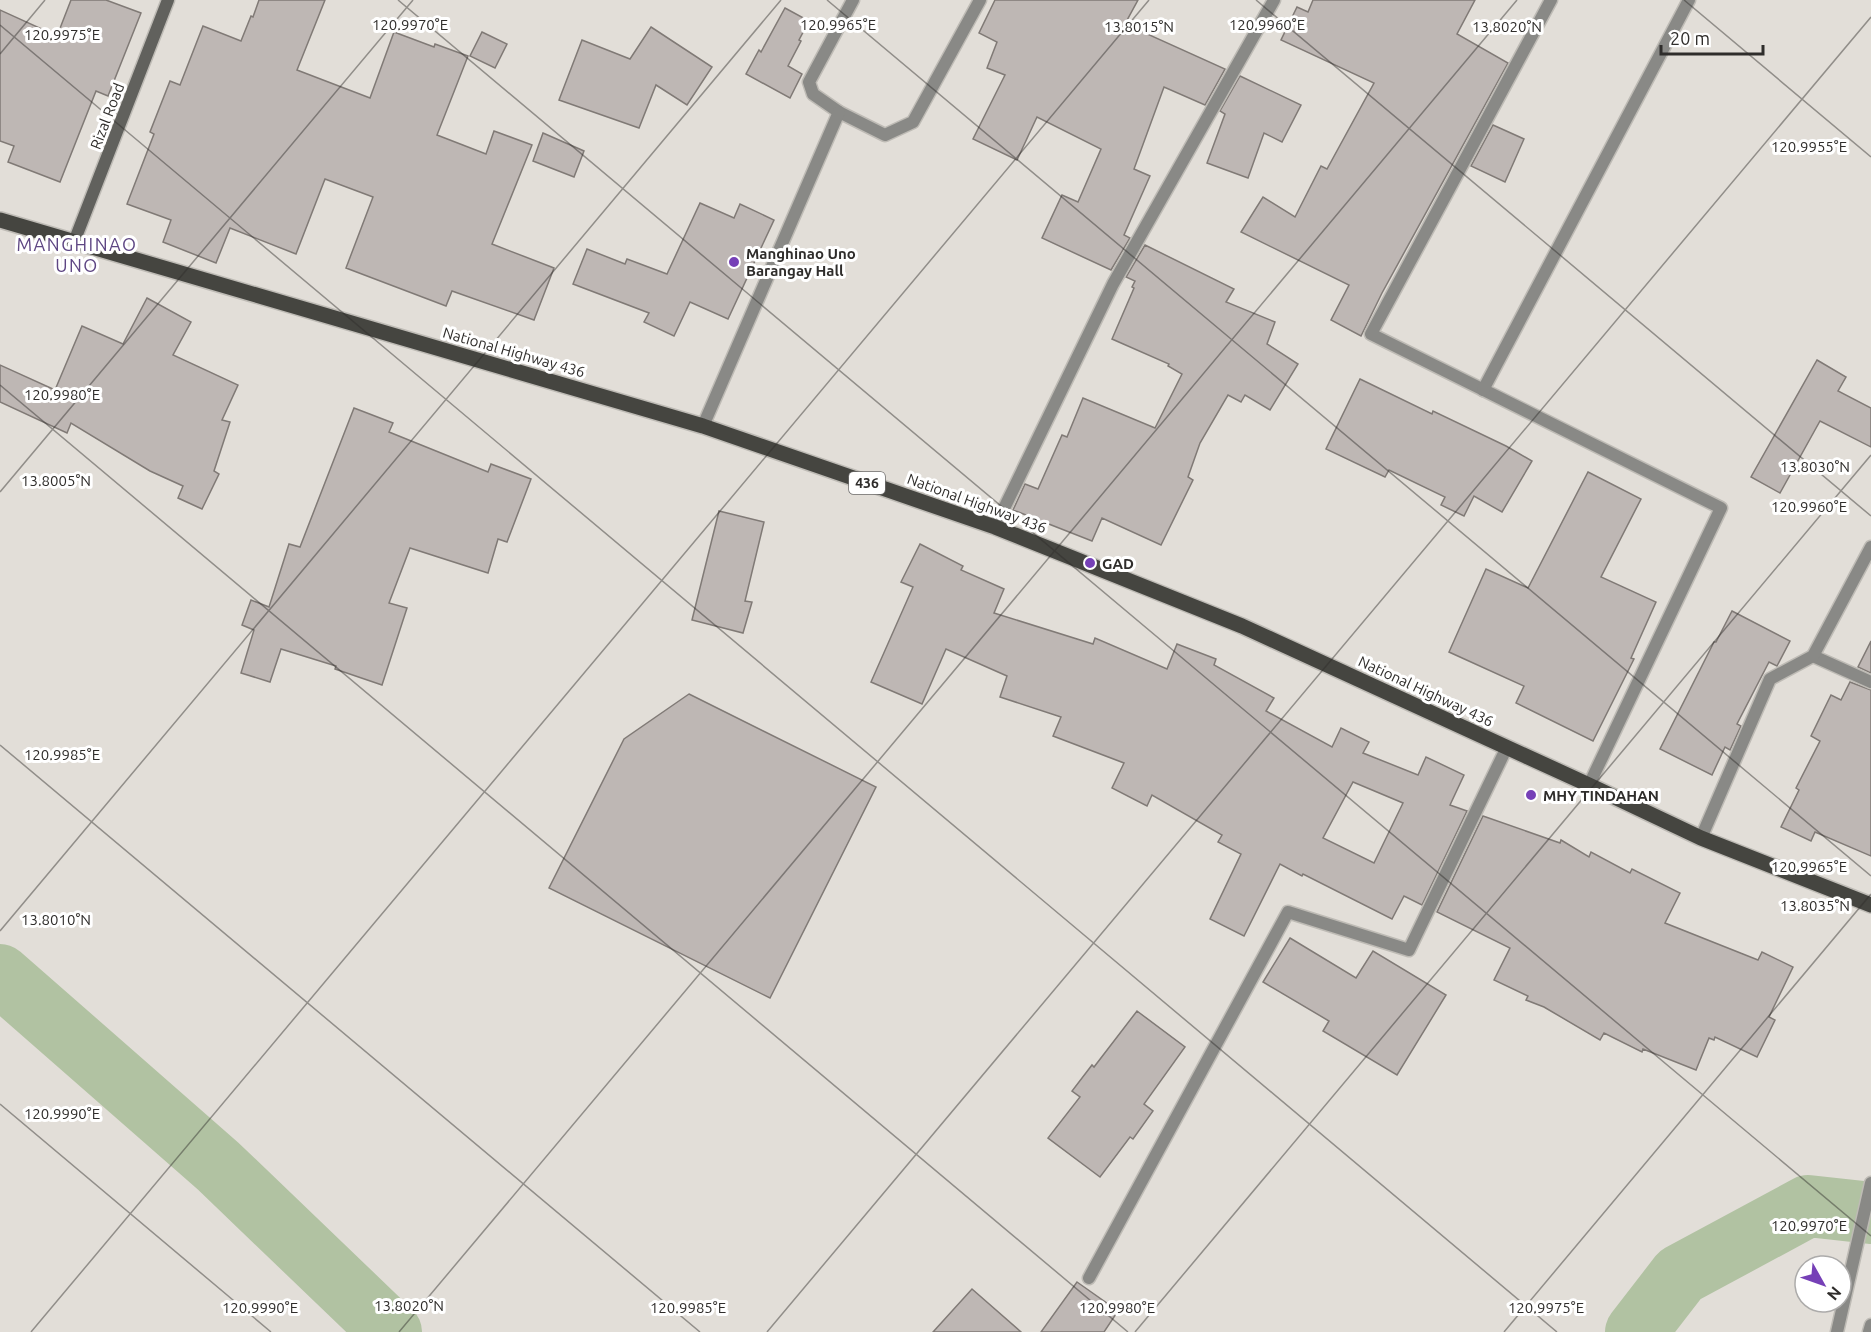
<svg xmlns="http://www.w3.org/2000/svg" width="1871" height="1332" font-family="Ubuntu,sans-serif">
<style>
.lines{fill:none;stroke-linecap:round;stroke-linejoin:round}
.river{stroke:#b1c2a2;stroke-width:62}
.building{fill:#beb7b4;stroke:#807a76;stroke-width:1.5;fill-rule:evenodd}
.street-casing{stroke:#bebbb5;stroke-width:15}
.secondary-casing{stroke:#bebbb5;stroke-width:15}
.primary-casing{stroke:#bebbb5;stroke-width:18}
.street{stroke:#898986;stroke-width:12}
.secondary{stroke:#61615d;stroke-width:12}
.primary{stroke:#454540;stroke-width:15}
.ticks{fill:none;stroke:#2f2d2b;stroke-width:1.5;stroke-opacity:0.45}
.poi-dot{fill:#7640b7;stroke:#fff;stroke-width:2}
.labels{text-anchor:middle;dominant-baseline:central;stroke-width:6;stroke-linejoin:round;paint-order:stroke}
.shield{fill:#fff;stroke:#6d6c6b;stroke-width:1.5}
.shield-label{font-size:14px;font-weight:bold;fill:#2f2d2b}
.street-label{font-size:15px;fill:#2f2d2b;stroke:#fff}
.poi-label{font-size:15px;font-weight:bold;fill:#2f2d2b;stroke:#fff;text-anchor:start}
.quarter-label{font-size:18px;letter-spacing:1.5px;fill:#5e4683;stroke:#fff}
.ticks-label{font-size:15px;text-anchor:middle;fill:#2f2d2b;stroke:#fff;stroke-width:6;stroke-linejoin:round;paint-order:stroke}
</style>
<rect width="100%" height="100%" fill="#e2ded8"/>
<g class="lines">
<g class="river">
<path d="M0,975l218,191 173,166"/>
<path d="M1636,1332l44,-57 128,-69 63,7"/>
</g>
</g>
<g class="building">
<path d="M71,0h35l35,13 -33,83 -12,-5 -36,91 -52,-20 6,-16 -14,-5v-131l57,26z"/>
<path d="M259,0h66l-28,70 73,28 24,-66 40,15 1,-3 33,12 -31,79 49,19 8,-23 38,14 -40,99 62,24 -20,52 -82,-29 -6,15 -100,-38 27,-71 -48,-18 -29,75 -66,-26 -14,35 -53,-21 8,-22 -44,-16 27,-70 -4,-2 20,-51 10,4 23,-59 38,15 10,-25 2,1z"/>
<path d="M995,0h143l-13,24 100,45 -20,36 -41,-18 -30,82 16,7 -26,59 6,3 -19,32 -69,-32 20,-43 16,7 23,-53 -64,-32 -20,43 -44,-21 32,-64 -18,-7 10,-26 -18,-9z"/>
<path d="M1313,0h162l-18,34 51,29 -126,230 -21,43 -30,-16 18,-35 -108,-53 22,-35 32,20 26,-51 6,3 47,-86 -93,-43 16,-33 11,5z"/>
<path d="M785,8l24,13 -10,19 2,1 -13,25 14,8 -12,24 -44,-24 13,-24 2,2z"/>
<path d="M651,27l61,40 -25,38 -31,-20 -17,43 -80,-28 23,-60 48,19z"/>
<path d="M482,32l25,12 -12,24 -25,-12z"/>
<path d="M1240,76l61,29 -19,37 -18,-9 -16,45 -41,-15 18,-49 -5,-3z"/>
<path d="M1493,125l31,14 -19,43 -34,-16z"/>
<path d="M543,133l41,18 -10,26 -41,-16z"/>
<path d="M700,203l34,15 6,-14 34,16 -46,99 -38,-17 -16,34 -30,-14 5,-9 -76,-29 14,-35 38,15 2,-5 40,15z"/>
<path d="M1145,245l89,44 -8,13 49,20 -8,22 31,20 -28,46 -25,-15 -4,7 -13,-7 -28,48 -12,34 5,3 -32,65 -59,-27 -10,23 -79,-31 12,-26 13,5 24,-54 5,2 16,-39 72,30 27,-54 -14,-8 1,-2 -57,-25 22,-51 -2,-1 3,-6 -9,-4z"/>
<path d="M147,298l44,24 -18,33 65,30 -16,35 8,2 -16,49 5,3 -17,35 -24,-11 5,-12 -33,-15 -79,-48 -4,10 -67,-31v-37l55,25 27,-64 41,18z"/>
<path d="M1817,360l29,17 -8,14 33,17v39l-51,-26 -40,72 -29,-16z"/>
<path d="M1360,379l72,35 1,-3 73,35 26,15 -30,51 -28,-16 -10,20 -23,-11 4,-8 -56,-27 -4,7 -59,-28z"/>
<path d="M354,408l39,15 -4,9 99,40 3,-8 40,15 -24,63 -9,-3 -10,34 -78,-25 -21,55 18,5 -25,77 -47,-16 1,-3 -55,-17 -11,33 -29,-9 13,-43 -12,-5 9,-25 18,7 20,-63 11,3z"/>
<path d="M1588,472l53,27 -40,78 55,25 -25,56 3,1 -41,82 -77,-38 8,-17 -75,-34 37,-83 42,19z"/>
<path d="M719,511l45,11 -19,79 7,1 -9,31 -51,-13z"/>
<path d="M920,544l43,22 -2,4 43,19 -10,24 99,31 2,-6 72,31 10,-25 39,15 -2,6 60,33 -8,13 66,36 9,-19 28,14 -6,11 55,22 8,-18 38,18 -14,30 17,6 -45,94 -18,-9 -12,23 -89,-45 -1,2 -22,-12 -36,72 -34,-17 31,-65 -23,-12 4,-7 -70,-40 -5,11 -35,-18 12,-25 -71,-27 8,-19 -61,-20 7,-21 -61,-27 -24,55 -51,-22 42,-95 -12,-5zM1353,782l50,21 -29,60 -51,-25z"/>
<path d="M1732,611l58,30 -13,25 -8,-4 -32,62 4,2 -11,24 -5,-3 -13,28 -52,-26 54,-107h2z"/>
<path d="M1871,641v32l-13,-6z"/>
<path d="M1850,682l21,8v166l-56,-24 -4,9 -30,-14 18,-37 -3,-2 24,-47 -9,-5 20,-41 10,5z"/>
<path d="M689,694l187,93 -106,211 -221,-110 75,-149z"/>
<path d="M1483,816l77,27 1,-3 28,17 2,-5 39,21 2,-4 48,24 -15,30 93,37 4,-8 31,15 -24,50 6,3 -18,37 -42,-20 -1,3 -5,-2 -13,32 -53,-21 -1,3 -38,-19 -4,7 -56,-33 -18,-7 2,-4 -34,-16 16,-32 -73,-36z"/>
<path d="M1290,938l66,40 17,-27 73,44 -49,80 -74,-44 6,-10 -66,-39z"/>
<path d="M1137,1011l48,36 -41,57 9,7 -20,28 -3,-2 -30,40 -52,-39 32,-41 -8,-6 20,-26 2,2z"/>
<path d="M1077,1282l41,29 -14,21h-63z"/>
<path d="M972,1289l49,43h-88z"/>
</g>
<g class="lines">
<g class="street-casing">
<g id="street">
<path d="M853,0l-44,82 4,12 26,18 46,23 28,-13 67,-122"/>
<path d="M1551,0l-180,334 350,174 -132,277"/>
<path d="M1483,390l206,-390"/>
<path d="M703,426l136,-314"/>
<path d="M995,527l118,-243 161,-284"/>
<path d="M1813,656l58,26"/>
<path d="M1701,838l69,-159 43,-23 58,-109"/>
<path d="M1089,1278l199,-366 121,38 98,-203"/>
<path d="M1837,1332l34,-149"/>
<path d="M1869,1332l2,-7"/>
</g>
</g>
<g class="secondary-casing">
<path id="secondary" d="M74,242l94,-242"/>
</g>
<g class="primary-casing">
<path id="primary" d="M0,220l703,206 292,101 247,99 347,159 112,53 170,67"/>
</g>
<use href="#street" class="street"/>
<use href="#secondary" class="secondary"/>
<use href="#primary" class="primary"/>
</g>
<path class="ticks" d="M398,0l1473,1236M827,0l1044,876M1256,0l615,516M1684,0l187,157M0,25l1557,1307M0,54l45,-54M0,385l1128,947M0,492l413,-492M0,745l700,587M0,931l781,-931M0,1104l271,228M31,1332l1118,-1332M399,1332l1118,-1332M767,1332l1104,-1315M1135,1332l736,-877M1504,1332l367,-438"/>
<g class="poi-dot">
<circle cx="734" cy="262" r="6"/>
<circle cx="1090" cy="563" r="6"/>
<circle cx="1531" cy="795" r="6"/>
</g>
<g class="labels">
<rect class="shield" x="849" y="472" width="36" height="22" rx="4.5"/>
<g class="shield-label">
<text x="867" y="483">436</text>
</g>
<g class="street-label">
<text transform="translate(107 116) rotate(-69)">Rizal Road</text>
<text transform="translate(514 352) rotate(16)">National Highway 436</text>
<text transform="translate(977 503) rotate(20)">National Highway 436</text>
<text transform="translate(1426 691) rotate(25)">National Highway 436</text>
</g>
<g class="poi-label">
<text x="746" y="253">Manghinao Uno<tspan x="746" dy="17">Barangay Hall</tspan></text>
<text x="1102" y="563">GAD</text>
<text x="1543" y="795">MHY TINDAHAN</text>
</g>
<g class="quarter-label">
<text x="77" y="244">MANGHINAO<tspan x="77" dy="21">UNO</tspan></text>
</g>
</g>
<g class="ticks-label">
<text x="410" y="30">120.9970°E</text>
<text x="838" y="30">120.9965°E</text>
<text x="1267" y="30">120.9960°E</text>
<text x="1139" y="32">13.8015°N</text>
<text x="1507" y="32">13.8020°N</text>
<text x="62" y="40">120.9975°E</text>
<text x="1809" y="152">120.9955°E</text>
<text x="62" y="400">120.9980°E</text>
<text x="1815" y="472">13.8030°N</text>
<text x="56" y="486">13.8005°N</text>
<text x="1809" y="512">120.9960°E</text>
<text x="62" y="760">120.9985°E</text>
<text x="1809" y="872">120.9965°E</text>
<text x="1815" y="911">13.8035°N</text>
<text x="56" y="925">13.8010°N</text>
<text x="62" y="1119">120.9990°E</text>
<text x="1809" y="1231">120.9970°E</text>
<text x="409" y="1311">13.8020°N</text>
<text x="260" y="1313">120.9990°E</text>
<text x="688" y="1313">120.9985°E</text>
<text x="1117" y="1313">120.9980°E</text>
<text x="1546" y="1313">120.9975°E</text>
</g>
<g transform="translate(1823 1284) rotate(130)"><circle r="28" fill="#ffffff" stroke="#acabaa" stroke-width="1.5"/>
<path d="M0-4.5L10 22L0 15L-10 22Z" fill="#7640b7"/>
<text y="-9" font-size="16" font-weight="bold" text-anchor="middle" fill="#2f2d2b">N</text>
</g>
<path d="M1661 45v9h102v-9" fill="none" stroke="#2f2d2b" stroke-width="3"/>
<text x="1670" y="45" font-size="18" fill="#2f2d2b" stroke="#ffffff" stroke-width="4.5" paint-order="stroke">20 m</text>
</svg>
